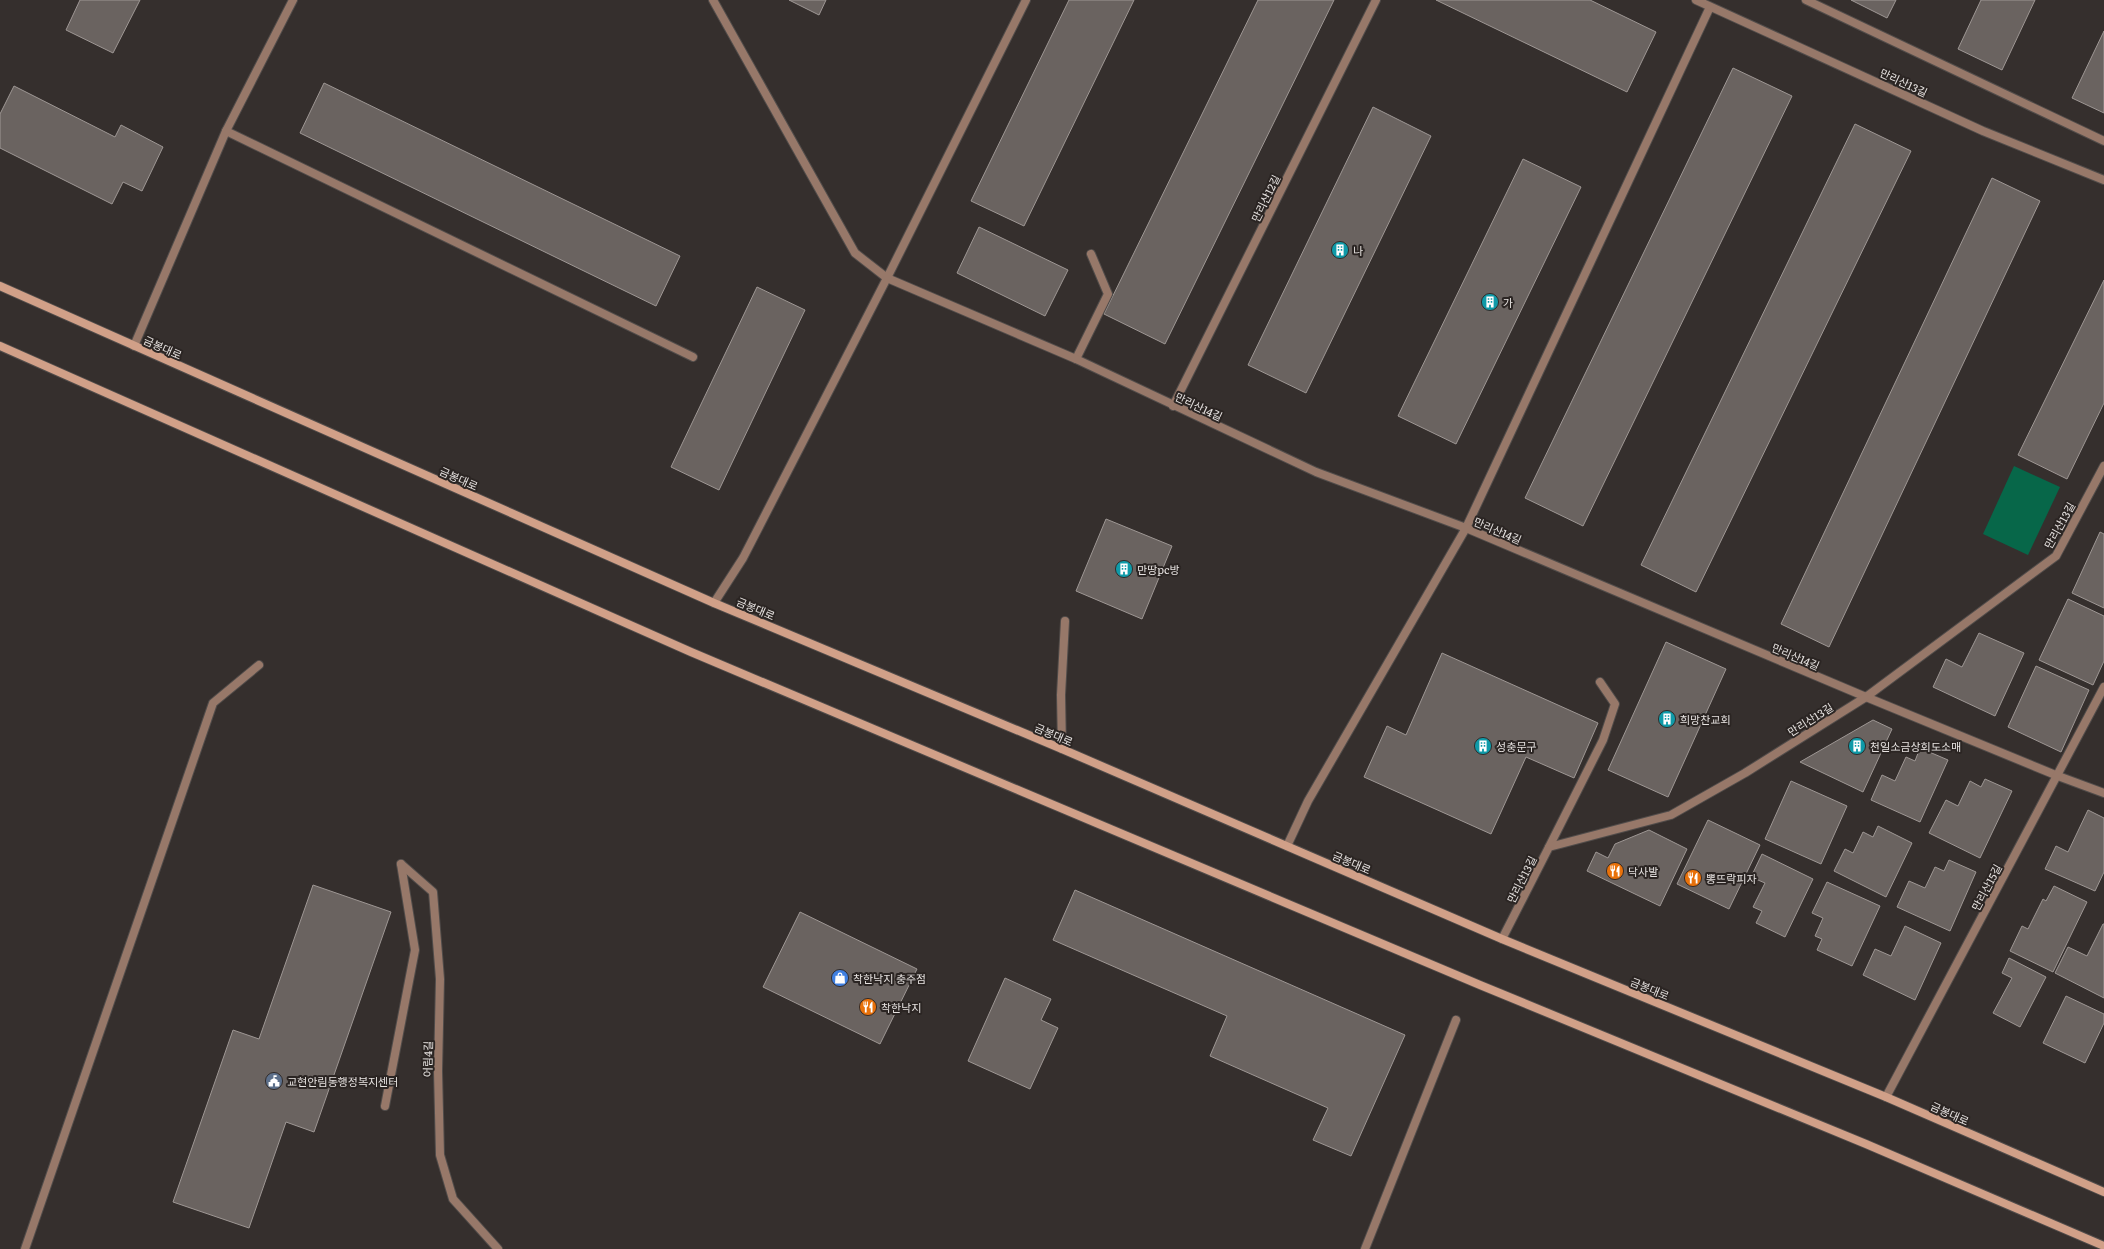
<svg xmlns="http://www.w3.org/2000/svg" width="2104" height="1249" font-family="Literata,'Noto Sans KR',serif">
<style>
.green{fill:#076749}
.building{fill:#6a6360;stroke:#9e9794}
.lines{fill:none;stroke-linecap:round;stroke-linejoin:round}
.lane-casing{stroke:#514c4a;stroke-width:10}
.street-casing{stroke:#514c4a;stroke-width:10}
.secondary-casing{stroke:#514c4a;stroke-width:10}
.lane{stroke:#977869;stroke-width:8}
.street{stroke:#977869;stroke-width:8}
.secondary{stroke:#d1a088;stroke-width:8}
.labels{text-anchor:middle;dominant-baseline:central;stroke-width:4;stroke-linejoin:round;paint-order:stroke}
.street-label{font-size:11px;fill:#e7e3e1;stroke:#2b2523}
.poi-label{font-size:11px;fill:#e7e3e1;stroke:#2b2523;text-anchor:start}
</style>
<rect width="100%" height="100%" fill="#352f2d"/>
<path class="green" d="M2014,466l46,21 -32,68 -45,-21z"/>
<g class="building">
<path d="M80,0h60l-27,53 -47,-23z"/>
<path d="M789,0h37l-7,15z"/>
<path d="M1069,0h65l-110,226 -53,-25z"/>
<path d="M1258,0h76l-169,344 -61,-30z"/>
<path d="M1436,0h154l66,32 -29,60z"/>
<path d="M1851,0h45l-9,18z"/>
<path d="M1981,0h54l-33,70 -44,-21z"/>
<path d="M2104,31v82l-32,-15z"/>
<path d="M1733,68l59,28 -209,430 -58,-28z"/>
<path d="M324,83l356,173 -24,50 -356,-173z"/>
<path d="M14,86l101,51 6,-12 42,22 -21,44 -19,-9 -11,22 -112,-56v-34z"/>
<path d="M1373,107l58,29 -125,257 -58,-28z"/>
<path d="M1855,124l56,27 -215,441 -55,-27z"/>
<path d="M1523,159l58,28 -125,257 -58,-28z"/>
<path d="M1992,178l48,23 -211,446 -48,-23z"/>
<path d="M979,227l89,43 -23,46 -88,-43z"/>
<path d="M2104,280v123l-37,76 -49,-24z"/>
<path d="M757,287l48,23 -86,180 -48,-23z"/>
<path d="M1106,519l66,27 -30,73 -66,-28z"/>
<path d="M2100,532l4,2v74l-32,-15z"/>
<path d="M2068,599l36,17v45l-11,24 -54,-25z"/>
<path d="M1979,633l45,20 -29,63 -62,-29 13,-28 16,8z"/>
<path d="M1666,642l60,27 -58,128 -60,-27z"/>
<path d="M1442,653l156,70 -24,55 -48,-21 -35,77 -127,-57 23,-51 19,9z"/>
<path d="M2036,666l53,24 -28,62 -53,-25z"/>
<path d="M1873,720l19,9 -29,63 -63,-30z"/>
<path d="M1920,748l28,12 -28,62 -49,-22 11,-25 13,6 11,-24 9,4z"/>
<path d="M1985,779l27,12 -32,67 -51,-25 17,-33 12,6 12,-25 11,6z"/>
<path d="M1791,781l56,25 -26,58 -56,-25z"/>
<path d="M2088,810l16,8v54l-9,19 -50,-22 11,-23 12,6z"/>
<path d="M1708,820l52,25 -31,64 -52,-25z"/>
<path d="M1878,826l34,17 -26,54 -52,-26 11,-22 8,4 10,-21 10,5z"/>
<path d="M1649,830l38,19 -27,57 -73,-35 9,-19 12,6 7,-14z"/>
<path d="M1762,854l51,25 -28,58 -29,-14 6,-12 -9,-4 12,-24 -14,-6z"/>
<path d="M1949,860l27,12 -26,59 -53,-24 12,-26 16,7 10,-21 9,4z"/>
<path d="M1827,882l53,24 -28,60 -35,-16 5,-11 -7,-3 8,-18 -11,-5z"/>
<path d="M313,885l78,27 -77,220 -28,-10 -37,106 -76,-26 60,-172 26,9z"/>
<path d="M2054,886l33,16 -34,70 -43,-21 12,-25 6,3 15,-30 3,2z"/>
<path d="M1075,890l330,145 -54,121 -38,-16 15,-32 -118,-52 17,-40 -174,-76z"/>
<path d="M800,912l117,57 -37,75 -117,-57z"/>
<path d="M2103,924h1v74l-49,-25 13,-26 19,9z"/>
<path d="M1905,926l36,17 -26,57 -52,-25 12,-26 16,7z"/>
<path d="M2009,958l37,19 -26,50 -27,-14 19,-35 -10,-5z"/>
<path d="M1005,978l46,21 -10,21 17,8 -28,61 -62,-28z"/>
<path d="M2066,996l38,18v9l-19,40 -42,-20z"/>
</g>
<g class="lines">
<g class="lane-casing">
<g id="lane">
<path d="M1806,0l298,141"/>
<path d="M226,131l467,226"/>
<path d="M1076,359l32,-65 -17,-40"/>
<path d="M1466,528l244,-521"/>
<path d="M1549,847l54,-107 12,-36 -15,-22"/>
<path d="M401,864l32,28 7,87 -2,92 2,84 13,44 45,50"/>
<path d="M385,1106l30,-156 -14,-86"/>
<path d="M25,1249l188,-546 46,-38"/>
<path d="M1365,1249l91,-229"/>
</g>
</g>
<g class="street-casing">
<g id="street">
<path d="M713,0l142,253 32,25 189,81 240,113 150,56 400,169 192,79 46,17"/>
<path d="M1696,0l287,131 121,49"/>
<path d="M134,346l92,-215 67,-131"/>
<path d="M1173,406l203,-406"/>
<path d="M714,603l29,-45 144,-280 139,-278"/>
<path d="M1062,749l-1,-54 4,-74"/>
<path d="M1287,846l21,-45 158,-273"/>
<path d="M1502,939l47,-92 122,-32 74,-42 121,-76 190,-141 48,-90"/>
<path d="M1886,1097l218,-410"/>
</g>
</g>
<g class="secondary-casing">
<g id="secondary">
<path d="M0,286l714,317 348,146 440,190 384,158 218,95"/>
<path d="M0,346l691,306 789,333 386,159 238,102"/>
</g>
</g>
<use href="#lane" class="lane"/>
<use href="#street" class="street"/>
<use href="#secondary" class="secondary"/>
</g>
<defs>
<g id="building-disc" transform="scale(0.9)"><circle r="9.5" fill="#0f9aa8" stroke="#2b2523"/><path d="M-4-6H4V6H1V3H-1V6H-4ZM-2.5-4.3h1.7v1.8h-1.7ZM.8-4.3h1.7v1.8H.8ZM-2.5-1h1.7V.8h-1.7ZM.8-1h1.7V.8H.8Z" fill="#fff"/></g>
<g id="restaurant-disc" transform="scale(0.9)"><circle r="9.5" fill="#e8710a" stroke="#2b2523"/><path d="M-5-6h1v4h1v-4h1v4h1v-4h1v5L-1.5 .5V6h-2V.5L-5-1ZM5-6V6H3V1.5H1.5Q1.5-4 5-6Z" fill="#fff"/></g>
<g id="shop-disc" transform="scale(0.9)"><circle r="9.5" fill="#3f7fe0" stroke="#2b2523"/><path d="M-5-2.5h2.3a2.7 3.5 0 0 1 5.4 0H5L5.5 6h-11ZM-1.5-2.5h3a1.5 2.3 0 0 0-3 0Z" fill="#fff"/></g>
<g id="civic-disc" transform="scale(0.9)"><circle r="9.5" fill="#5c6f8a" stroke="#2b2523"/><path d="M-.6-6.5H3V-4.5H.6V-3L4-1V1h2V6H-6V1h2V-1L-.6-3ZM-1.2 2.5V6h2.4V2.5Z" fill="#fff"/></g>
</defs>
<g fill-rule="evenodd">
<use href="#building-disc" x="1340" y="250"/>
<use href="#building-disc" x="1490" y="302"/>
<use href="#building-disc" x="1124" y="569"/>
<use href="#building-disc" x="1667" y="719"/>
<use href="#building-disc" x="1483" y="746"/>
<use href="#building-disc" x="1857" y="746"/>
<use href="#restaurant-disc" x="1615" y="871"/>
<use href="#restaurant-disc" x="1693" y="878"/>
<use href="#shop-disc" x="840" y="978"/>
<use href="#restaurant-disc" x="868" y="1007"/>
<use href="#civic-disc" x="274" y="1081"/>
</g>
<g class="labels">
<g class="street-label">
<text transform="translate(1904 82) rotate(25)">만리산13길</text>
<text transform="translate(1265 198) rotate(-64)">만리산12길</text>
<text transform="translate(163 347) rotate(24)">금봉대로</text>
<text transform="translate(1199 406) rotate(25)">만리산14길</text>
<text transform="translate(459 478) rotate(24)">금봉대로</text>
<text transform="translate(2059 525) rotate(-61)">만리산13길</text>
<text transform="translate(1498 530) rotate(23)">만리산14길</text>
<text transform="translate(756 608) rotate(23)">금봉대로</text>
<text transform="translate(1796 656) rotate(23)">만리산14길</text>
<text transform="translate(1810 719) rotate(-32)">만리산13길</text>
<text transform="translate(1054 734) rotate(23)">금봉대로</text>
<text transform="translate(1352 862) rotate(23)">금봉대로</text>
<text transform="translate(1521 879) rotate(-63)">만리산13길</text>
<text transform="translate(1986 887) rotate(-62)">만리산15길</text>
<text transform="translate(1650 988) rotate(22)">금봉대로</text>
<text transform="translate(427 1059) rotate(-89)">어림4길</text>
<text transform="translate(1950 1113) rotate(24)">금봉대로</text>
</g>
<g class="poi-label">
<text x="1353" y="250">나</text>
<text x="1503" y="302">가</text>
<text x="1137" y="569">만땅pc방</text>
<text x="1680" y="719">희망찬교회</text>
<text x="1496" y="746">성충문구</text>
<text x="1870" y="746">천일소금상회도소매</text>
<text x="1628" y="871">닥사발</text>
<text x="1706" y="878">뽕뜨락피자</text>
<text x="853" y="978">착한낙지 충주점</text>
<text x="881" y="1007">착한낙지</text>
<text x="287" y="1081">교현안림동행정복지센터</text>
</g>
</g>
</svg>
